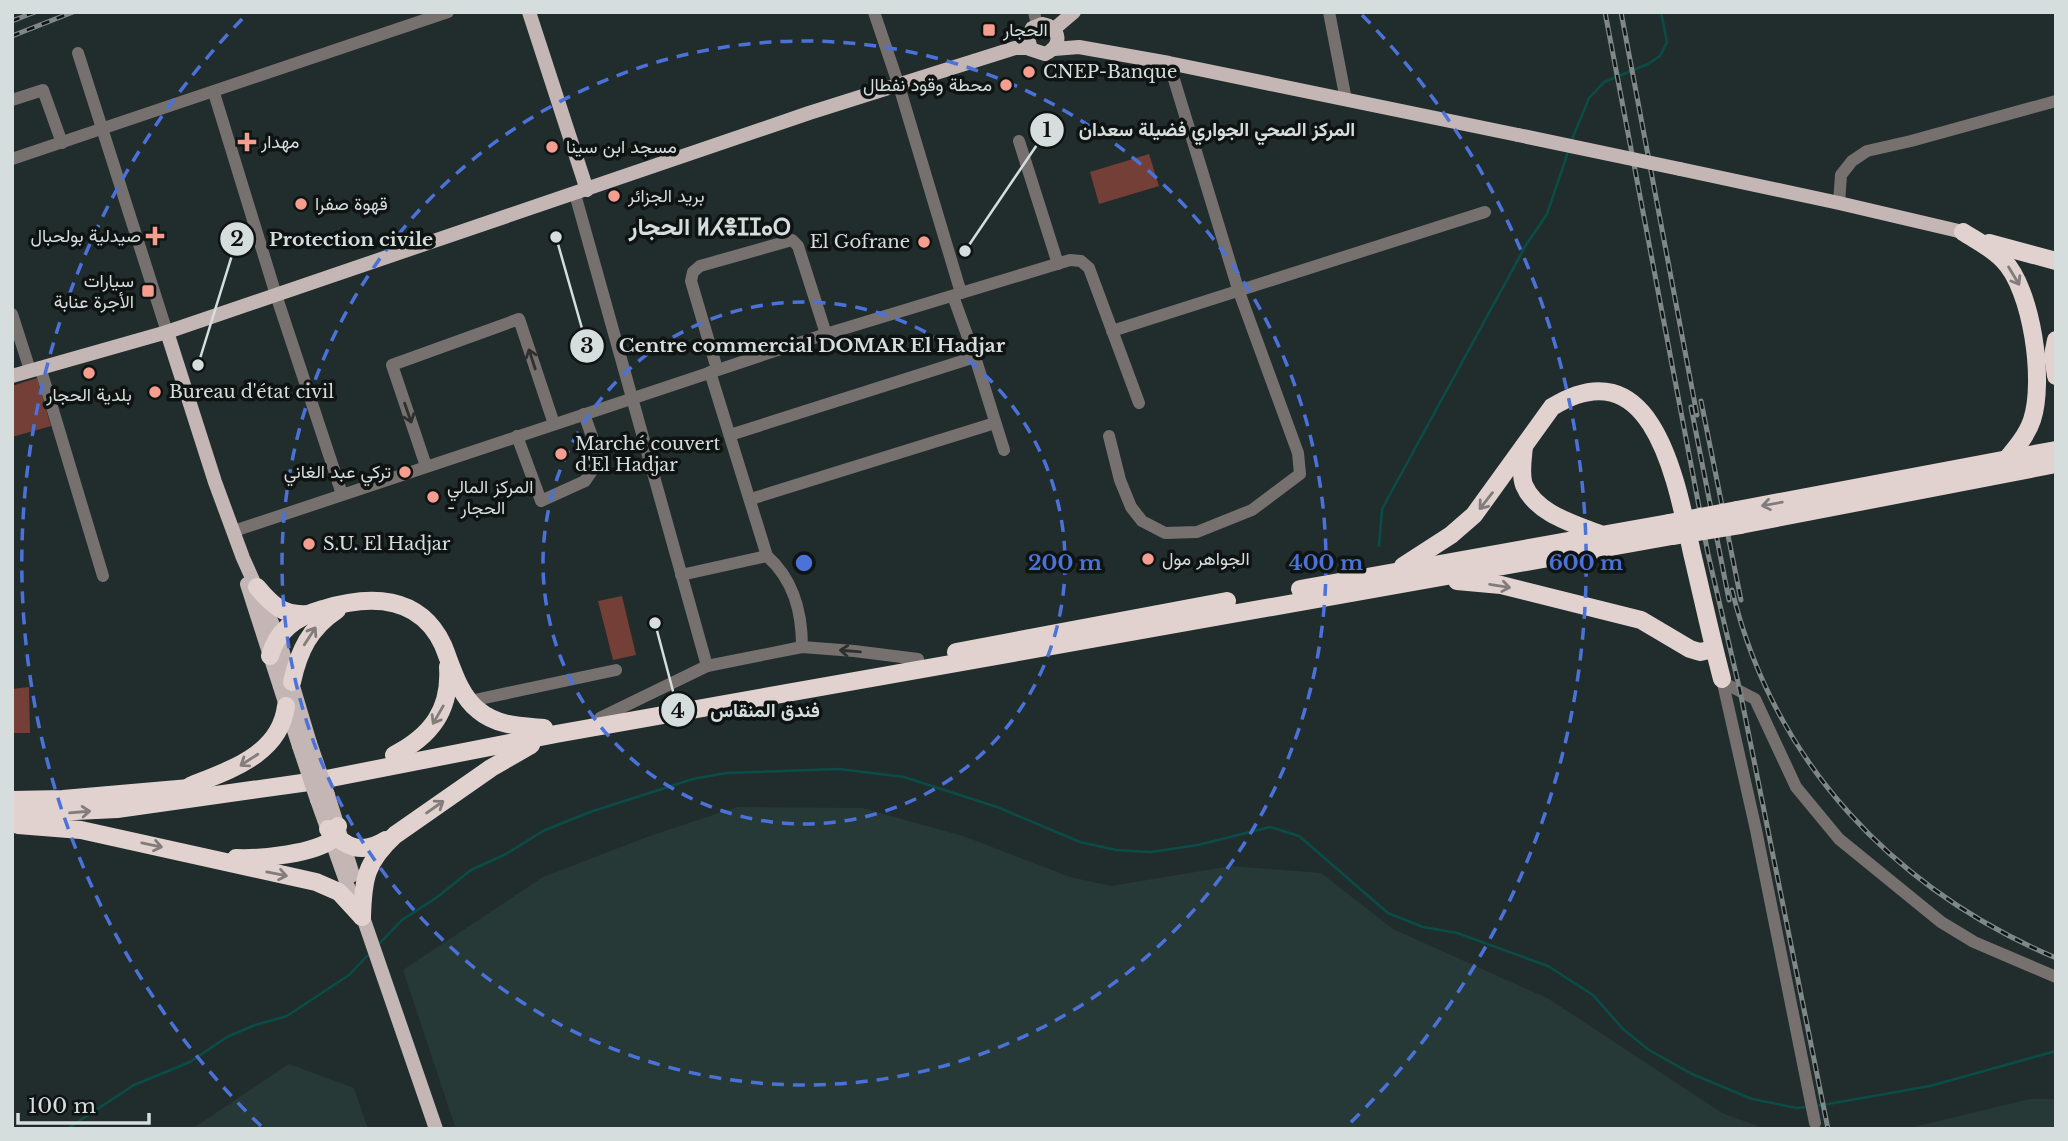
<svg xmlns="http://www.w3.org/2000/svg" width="2068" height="1141" font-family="'Libre Baskerville',Vazirmatn,'Noto Sans Tifinagh',serif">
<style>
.built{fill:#263937}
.green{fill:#743f37}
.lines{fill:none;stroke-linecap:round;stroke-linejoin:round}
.stream{stroke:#0a4d48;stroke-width:2.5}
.minor{stroke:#76706f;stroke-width:12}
.major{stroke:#c3b6b4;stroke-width:14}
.highway{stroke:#e1d2d0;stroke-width:18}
.rail-casing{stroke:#7e8887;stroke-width:5}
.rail{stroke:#0f1413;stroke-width:2.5;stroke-dasharray:8;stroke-linecap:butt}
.major-bridge{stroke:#c3b6b4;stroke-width:14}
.highway-bridge{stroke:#e1d2d0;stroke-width:18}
.oneway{stroke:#827c7b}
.oneway2{stroke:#2e302f}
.ring{fill:none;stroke:#4b72d9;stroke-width:3.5;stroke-dasharray:12 9}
.poi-dot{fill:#f59d8f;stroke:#0f1413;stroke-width:2.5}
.labels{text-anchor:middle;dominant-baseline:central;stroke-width:7;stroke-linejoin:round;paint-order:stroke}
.poi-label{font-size:18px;fill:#d6dedd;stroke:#0f1413;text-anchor:start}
.district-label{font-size:24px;font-weight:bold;fill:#d6dedd;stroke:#0f1413}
.centre{fill:#4b72d9;stroke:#0f1413;stroke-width:3.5}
.ring-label{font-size:21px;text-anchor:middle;font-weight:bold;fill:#4b72d9;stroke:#0f1413;stroke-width:7;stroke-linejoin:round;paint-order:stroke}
.leader{fill:none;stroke:#d6dedd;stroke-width:2.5}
.callout-dot{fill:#d6dedd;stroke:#0f1413;stroke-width:2.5}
.mark-label{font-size:21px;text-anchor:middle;font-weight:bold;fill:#111}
.callout-label{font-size:19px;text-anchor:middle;font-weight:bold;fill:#d6dedd;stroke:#0f1413;stroke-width:7;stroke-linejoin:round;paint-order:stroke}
</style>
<rect width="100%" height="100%" fill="#212d2c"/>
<g class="built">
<path d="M737,807l125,1 101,28 107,41 41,9 120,-20 90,7 72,56 156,70 173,114 44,16h-1310l-53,-159 140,-93 104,-40z"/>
<path d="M289,1064l65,24 14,41h-176z"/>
<path d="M2030,1099h26v30h-151z"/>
</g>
<g class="green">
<path d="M1149,154l10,32 -60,18 -9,-32z"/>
<path d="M37,378l14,48 -39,11v-51z"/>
<path d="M622,596l14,59 -23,5 -15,-59z"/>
<path d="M29,687l1,46h-18v-44z"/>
</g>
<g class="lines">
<g class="stream">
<path d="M1571,142l18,-44 15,-16 44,-18 12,-8 7,-14 -6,-30"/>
<path d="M1379,546l3,-37 144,-264 21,-31 21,-62"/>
<path d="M378,945l24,-25 34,-22 35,-28 35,-16 37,-23 47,-19 103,-33 33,-6 113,-4 65,8 93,30 83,35 36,8 35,2 47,-7 72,-18 29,9 89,77 35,14 34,6 91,33 45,29 30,34 26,21 43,24 60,25 45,9 10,-1"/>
<path d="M1817,1106l113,-20 126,-35"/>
<path d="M67,1129l67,-44 56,-23 37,-25 28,-12 32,-9 62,-41 22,-23"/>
</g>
<g class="minor">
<path d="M874,12l25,74 62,207"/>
<path d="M1034,12l3,13"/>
<path d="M1329,12l17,88"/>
<path d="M78,53l89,279"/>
<path d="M214,93l62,202 66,199"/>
<path d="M12,100l31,-10 19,53"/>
<path d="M1019,141l39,123"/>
<path d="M12,159l436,-147"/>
<path d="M575,194l132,472"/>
<path d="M1839,203l2,-28 11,-14 15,-10 44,-10 145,-40"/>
<path d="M953,296l22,61 29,93"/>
<path d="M12,314l18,56"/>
<path d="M1112,331l373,-119"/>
<path d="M40,367l63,209"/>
<path d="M717,369l-26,-88 2,-9 7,-6 92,-26 6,6 28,88"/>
<path d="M710,372l57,184c27,24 35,56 35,91"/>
<path d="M730,435l245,-78"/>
<path d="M517,436l24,65 44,-20 15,-22 -16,-45"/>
<path d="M1109,436l11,44 11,27 11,14 23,12 32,-1 55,-22 48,-36 -2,-21 -60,-164 -69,-226"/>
<path d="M426,466l-34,-101 127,-46 35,105"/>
<path d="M751,499l244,-76"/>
<path d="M234,531l592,-197 244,-74 11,1 8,7 50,135"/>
<path d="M681,575l86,-19"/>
<path d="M1722,679l4,5 29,15 41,88 43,52 102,83 33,20 82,35"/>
<path d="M1722,679l34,151 59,293"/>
<path d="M470,701l146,-31"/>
<path d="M600,718l107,-52 95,-19 52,4 64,8"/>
</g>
<g class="major">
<path d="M529,12l58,178"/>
<path d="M1054,29l20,-17"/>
<path d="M1054,49l25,-2 90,16 349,72"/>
<path d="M1680,169l159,34 124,29"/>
<path d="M167,332l48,150 28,76 35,78 32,107"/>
<path d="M12,376l155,-44 642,-219 206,-65h12l18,6c18,-8 16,-27 -3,-30l-10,4 -4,10 3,11"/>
<path d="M247,584l52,162"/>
<path d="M328,795l25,80"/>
<path d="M317,800l31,87 17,36 71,206"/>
</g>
<g class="highway">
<path d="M1963,232c14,9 29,16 40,28 29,29 42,121 29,160 -5,15 -16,28 -26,40"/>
<path d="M1989,243l67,18"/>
<path d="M2056,340l-3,15 3,21"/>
<path d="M1524,446c-1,12 -4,27 0,39 12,29 51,39 78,50"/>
<path d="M1737,510l319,-60"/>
<path d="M1740,525l316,-61"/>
<path d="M1403,566l48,-31 23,-20 78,-108c102,-63 125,78 140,146 10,42 19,84 30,126"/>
<path d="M1457,581l44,4 140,35 49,29 10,3 14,-3"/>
<path d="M257,587c15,18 26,29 51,27"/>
<path d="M1300,589l369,-66"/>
<path d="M956,652l271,-51"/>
<path d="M270,656c7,-27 28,-40 53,-47 46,-14 96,-15 120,36 9,22 16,50 35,65 19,16 42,16 66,18"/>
<path d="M292,682c7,-32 18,-54 45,-72"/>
<path d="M394,755c37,-19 57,-45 54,-88"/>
<path d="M190,786c39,-16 90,-31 96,-80"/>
<path d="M12,800l51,-1 138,-12"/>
<path d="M12,814l105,-5 199,-28 240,-47 1116,-198"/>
<path d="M18,825l63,5 235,52 23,10 23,25"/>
<path d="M328,829c18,19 34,26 58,11"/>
<path d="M236,858c24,1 80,-4 98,-20l4,-12"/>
<path d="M362,917c1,-39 4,-55 33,-82l96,-67 40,-23"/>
</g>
<g class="rail-casing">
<g id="rail">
<path d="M1605,12l103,542 32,137 88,438"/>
<path d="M1621,12l76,403"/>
<path d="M12,21l23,-9"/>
<path d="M12,36l61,-24"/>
<path d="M1701,401l40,199"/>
<path d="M1691,407l38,193"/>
<path d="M1732,590c42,173 162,299 324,368"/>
</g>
</g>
<use href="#rail" class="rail"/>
<g class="major-bridge">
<path d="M1518,135l162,34"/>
<path d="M310,743l18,52"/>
<path d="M299,746l18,54"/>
</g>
<g class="highway-bridge">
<path d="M1669,523l68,-13"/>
<path d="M1672,536l68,-11"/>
</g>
</g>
<defs><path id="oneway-shaft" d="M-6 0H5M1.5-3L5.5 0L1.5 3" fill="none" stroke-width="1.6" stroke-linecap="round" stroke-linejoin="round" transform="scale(1.75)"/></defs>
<g class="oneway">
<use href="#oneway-shaft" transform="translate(2014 276) rotate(59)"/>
<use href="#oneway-shaft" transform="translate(1486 501) rotate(128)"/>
<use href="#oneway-shaft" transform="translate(1772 504) rotate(170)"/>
<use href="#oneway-shaft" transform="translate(1500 586) rotate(9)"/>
<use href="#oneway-shaft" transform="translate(310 636) rotate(-57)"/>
<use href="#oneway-shaft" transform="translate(438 715) rotate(120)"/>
<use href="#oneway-shaft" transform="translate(249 760) rotate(147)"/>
<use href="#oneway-shaft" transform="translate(435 807) rotate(-35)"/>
<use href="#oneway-shaft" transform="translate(80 812) rotate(-5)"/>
<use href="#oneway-shaft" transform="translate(152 845) rotate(12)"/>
<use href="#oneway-shaft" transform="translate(277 874) rotate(11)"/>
</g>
<g class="oneway2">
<use href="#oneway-shaft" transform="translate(532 359) rotate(-108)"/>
<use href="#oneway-shaft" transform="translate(408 413) rotate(71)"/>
<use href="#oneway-shaft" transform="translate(850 651) rotate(-175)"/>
</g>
<g class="ring">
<circle cx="804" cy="563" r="261"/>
<circle cx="804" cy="563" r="522"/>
<path d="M261 1126A782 782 0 0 1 246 15M1362 15A782 782 0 0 1 1347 1126"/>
</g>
<g class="poi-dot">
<rect x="982" y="23" width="14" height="14" rx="3.5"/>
<circle cx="1029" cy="72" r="7"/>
<circle cx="1006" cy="85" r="7"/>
<path d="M243.5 131.5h7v7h7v7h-7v7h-7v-7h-7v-7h7z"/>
<circle cx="552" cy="147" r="7"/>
<circle cx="614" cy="196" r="7"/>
<circle cx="301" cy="204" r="7"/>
<path d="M151.5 225.5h7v7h7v7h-7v7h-7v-7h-7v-7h7z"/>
<circle cx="924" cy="242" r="7"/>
<rect x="141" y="284" width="14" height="14" rx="3.5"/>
<circle cx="89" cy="373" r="7"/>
<circle cx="155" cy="392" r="7"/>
<circle cx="561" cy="454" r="7"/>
<circle cx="405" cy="472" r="7"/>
<circle cx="433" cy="497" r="7"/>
<circle cx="309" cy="544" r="7"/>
<circle cx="1148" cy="559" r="7"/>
</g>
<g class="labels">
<g class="poi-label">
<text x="1003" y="30">الحجار</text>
<text x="1043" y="72">CNEP-Banque</text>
<text x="992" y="85" text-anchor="end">محطة وقود نفطال</text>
<text x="261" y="142">مهدار</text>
<text x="566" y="147">مسجد ابن سينا</text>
<text x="628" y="196">بريد الجزائر</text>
<text x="315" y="204">قهوة صفرا</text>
<text x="141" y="236" text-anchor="end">صيدلية بولحبال</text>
<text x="910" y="242" text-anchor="end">El Gofrane</text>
<text x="134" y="281" text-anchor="end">سيارات<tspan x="134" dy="21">الأجرة عنابة</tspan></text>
<text x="169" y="392">Bureau d'état civil</text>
<text x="89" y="395" text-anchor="middle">بلدية الحجار</text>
<text x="575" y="444">Marché couvert<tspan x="575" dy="21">d'El Hadjar</tspan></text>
<text x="391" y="472" text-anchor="end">تركي عبد الغاني</text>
<text x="447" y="487">المركز المالي<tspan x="447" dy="21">- الحجار</tspan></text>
<text x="323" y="544">S.U. El Hadjar</text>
<text x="1162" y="559">الجواهر مول</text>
</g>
<g class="district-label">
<text x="710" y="226">الحجار ⵍⵃⴻⵊⵊⴰⵔ</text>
</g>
</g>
<circle cx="804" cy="563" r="10" class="centre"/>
<g class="ring-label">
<text x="1065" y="570">200 m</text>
<text x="1326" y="570">400 m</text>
<text x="1586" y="570">600 m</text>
</g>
<path class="leader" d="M965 251L1047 130M198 365L237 239M556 237L587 346M655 623L678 710"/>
<g class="callout-dot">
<circle cx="965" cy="251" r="7"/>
<circle cx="198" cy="365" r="7"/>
<circle cx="556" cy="237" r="7"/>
<circle cx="655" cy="623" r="7"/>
<circle cx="1047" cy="130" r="18"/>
<circle cx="237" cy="239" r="18"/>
<circle cx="587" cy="346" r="18"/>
<circle cx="678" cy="710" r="18"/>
</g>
<g class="mark-label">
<text x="1047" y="137">1</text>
<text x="237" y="246">2</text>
<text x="587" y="353">3</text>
<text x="678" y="718">4</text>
</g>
<g class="callout-label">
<text x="1217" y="136">المركز الصحي الجواري فضيلة سعدان</text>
<text x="351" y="246">Protection civile</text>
<text x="812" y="352">Centre commercial DOMAR El Hadjar</text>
<text x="765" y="717">فندق المنقاس</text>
</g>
<rect width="2068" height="1141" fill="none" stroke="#d6dedd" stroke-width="28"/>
<path d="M18 1113v10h131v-10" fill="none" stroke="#d6dedd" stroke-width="3.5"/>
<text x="28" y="1113" font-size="21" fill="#d6dedd" stroke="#0f1413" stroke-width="5" paint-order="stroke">100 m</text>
</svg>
